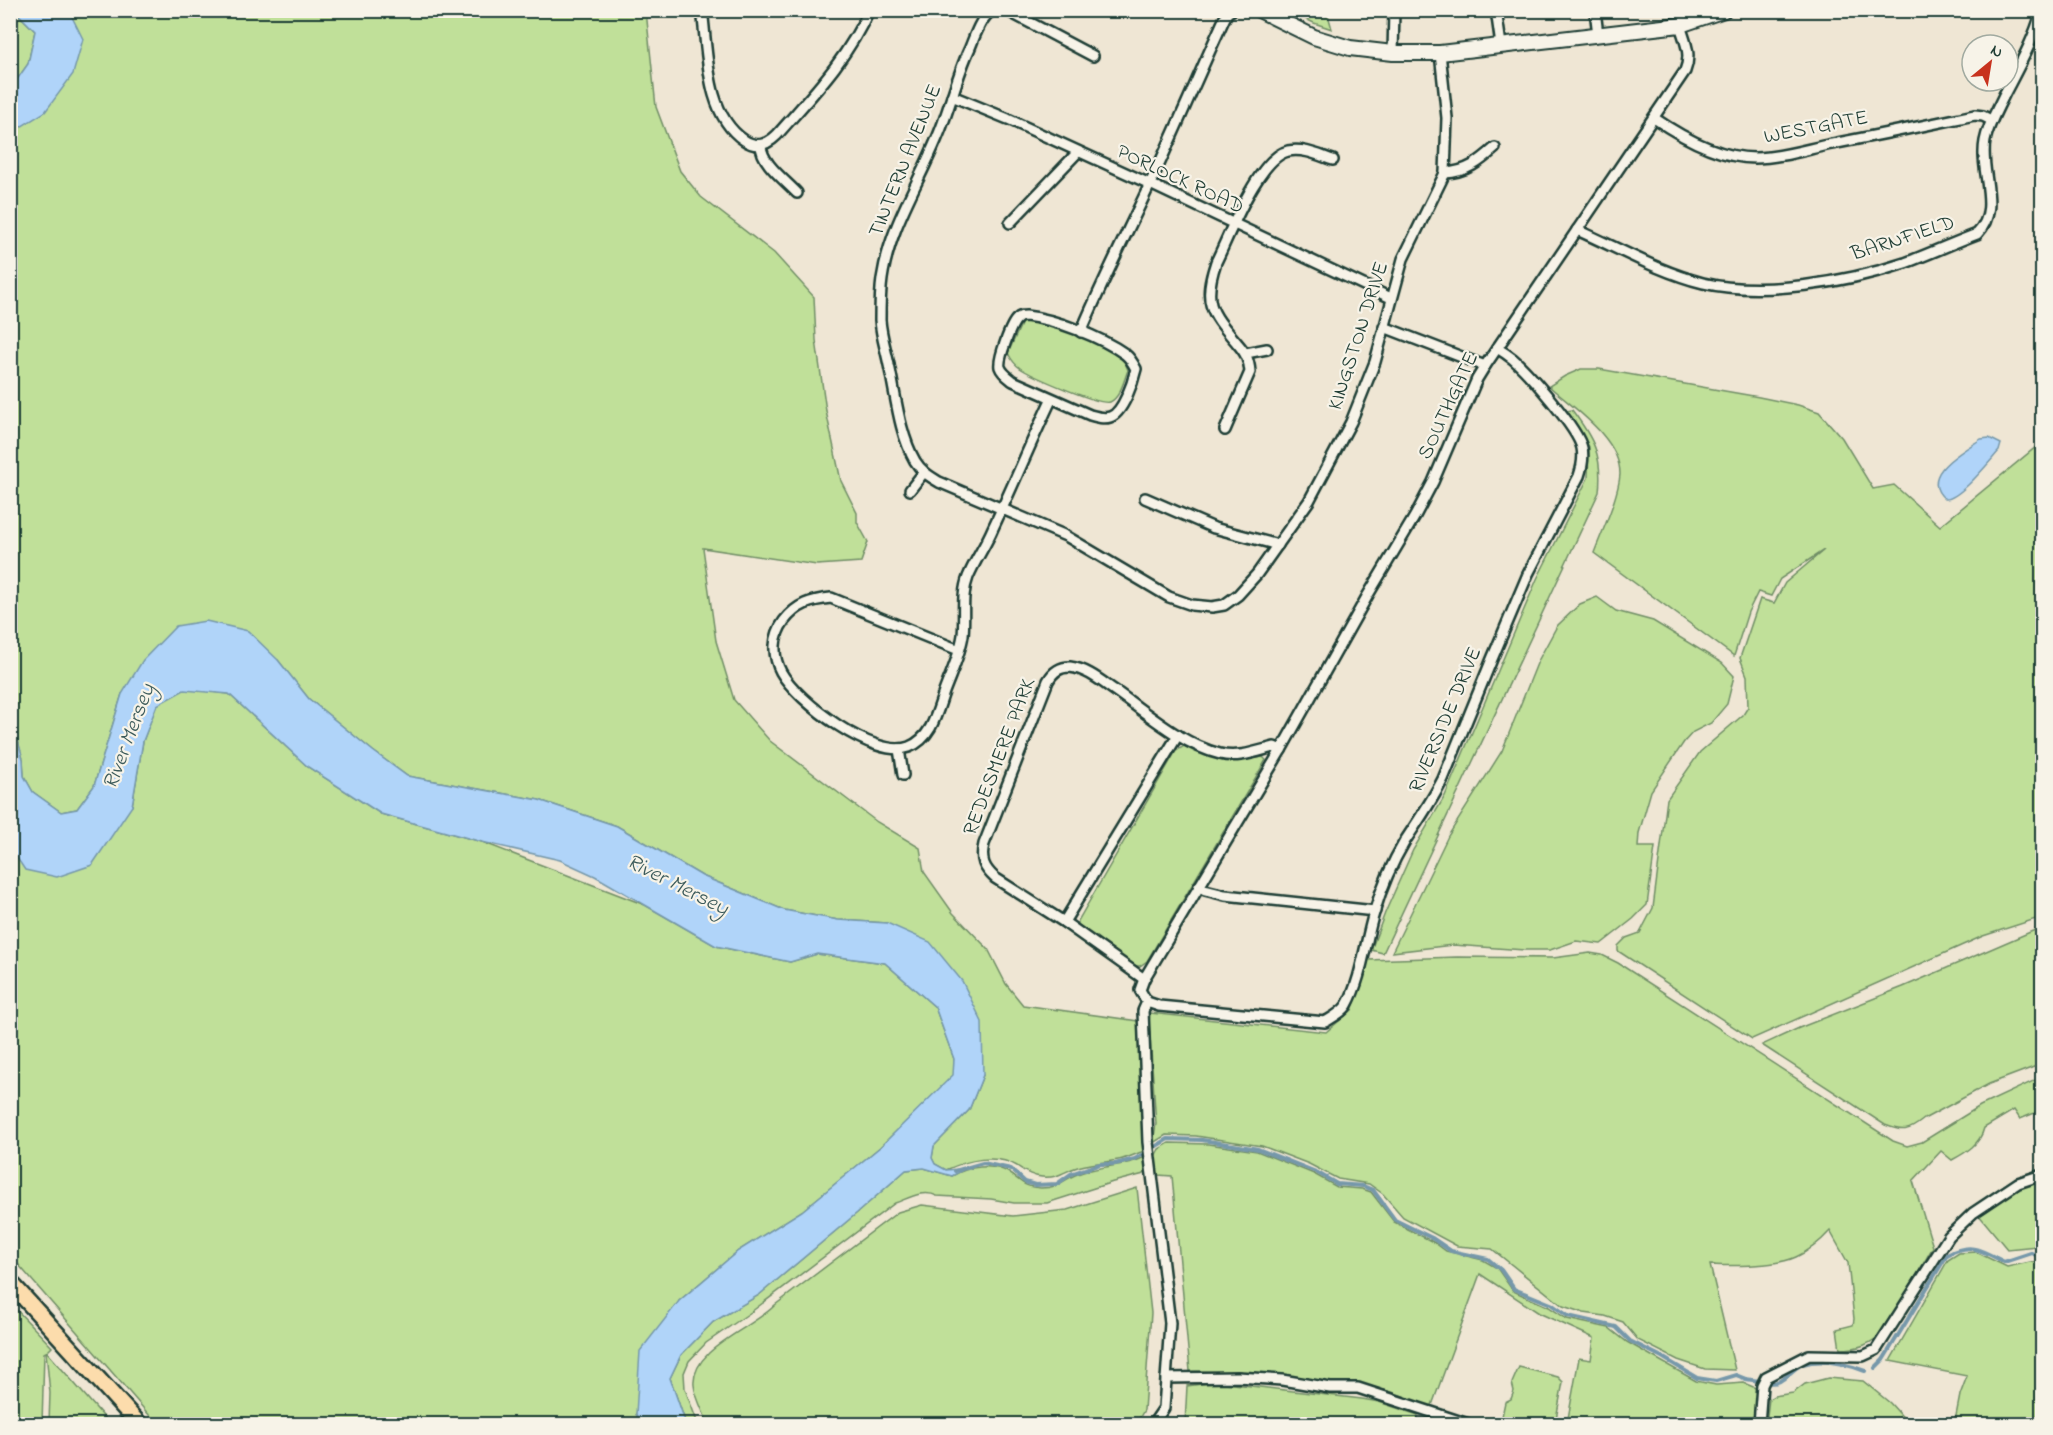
<svg xmlns="http://www.w3.org/2000/svg" width="2053" height="1435" font-family="'Indie Flower',sans-serif">
<style>
.green{fill:#c0e099;stroke:#708e66;stroke-width:1.5}
.water{fill:#b0d4f9;stroke:#7698aa;stroke-width:1.5}
.lines{fill:none;stroke-linecap:round;stroke-linejoin:round}
.stream{stroke:#7698aa;stroke-width:4}
.minor-casing{stroke:#1f3d34;stroke-width:14}
.secondary-casing{stroke:#1f3d34;stroke-width:18}
.primary-casing{stroke:#1f3d34;stroke-width:20}
.minor{stroke:#f7f3e8;stroke-width:9}
.secondary{stroke:#f7f3e8;stroke-width:14}
.primary{stroke:#fcdcac;stroke-width:15}
.labels{text-anchor:middle;dominant-baseline:central;stroke-width:4.5;stroke-linejoin:round;paint-order:stroke}
.street-label{font-size:21px;fill:#1f3d34;stroke:#f7f3e8}
.water-label{font-size:22px;font-style:italic;fill:#3c5b5b;stroke:#f7f3e8}
</style>
<rect width="100%" height="100%" fill="#efe6d4"/>
<filter id="ink" filterUnits="userSpaceOnUse"><feTurbulence type="fractalNoise" baseFrequency=".0167" numOctaves="2"/><feDisplacementMap in="SourceGraphic" scale="12" xChannelSelector="R" yChannelSelector="G"/><feConvolveMatrix kernelMatrix="1 2 1 2 8 2 1 2 1" color-interpolation-filters="sRGB"/></filter>
<g filter="url(#ink)">
<g class="green">
<path d="M11,11l6,2 18,18 -7,33 -17,24z"/>
<path d="M66,11h580l10,96 24,64 21,26 73,56 40,44 2,43 10,71 15,70 16,32v9l11,20 -7,20 -44,3 -114,-17 13,93 18,59 36,41 107,81 43,26 4,24 29,41 35,36 18,35 17,21 115,16 6,130c-9,3 -18,8 -26,9 -15,3 -31,3 -46,9 -11,5 -16,9 -30,8 -11,-1 -16,-5 -25,-11 -21,-13 -50,-6 -71,4l-11,-6 -3,-6 2,-12 35,-36 14,-35 -96,-152 -49,-3 -54,-10 -82,-34 -85,-50 -78,-26 -132,-24 -34,-25 -64,-52 -31,-39 -156,34 -28,92 -17,23 -16,3 -28,-20 -9,-16 -1,-17 -13,-44v-582l4,-2 57,-116z"/>
<path d="M1289,11h38l5,18 -18,-6z"/>
<path d="M1038,317l72,31 12,8 6,14c-4,10 -8,28 -18,32 -10,4 -80,-27 -90,-34 -6,-4 -9,-9 -12,-15l16,-35z"/>
<path d="M1581,369h18l160,28 39,8 21,7 23,26 31,51 21,-4 46,41 102,-84v475l-59,19 -231,103 -134,-88v-5l8,-8 14,-5 13,-25 14,-109 33,-47 43,-37 5,-8 -1,-31 -7,-18 20,-59 14,4 11,-20 39,-33 -44,29 -9,17 -13,-4 -10,20 -14,44 -140,-103c8,-21 25,-58 26,-79 0,-36 -47,-66 -71,-88l16,-10z"/>
<path d="M1572,410c21,28 31,45 27,82l-216,461 -12,-3 14,-37 28,-63 32,-54 92,-217 51,-101 1,-31 -23,-36z"/>
<path d="M1597,597l19,14 37,10 69,42 12,13 -7,28 -16,19 -18,9 -9,10 -33,49 -12,42 -1,14h17l-8,58 -14,14 -32,25 -25,-3 -26,9h-25l-72,-5 -61,7 56,-116 54,-85 36,-90 19,-35 23,-22z"/>
<path d="M185,689l44,5 79,73 73,47 101,28 163,63 71,41 74,16 27,-8 68,9 50,44 19,52 1,15 -75,73 -78,64 -64,40 -59,50 -43,113 5,10h-484l-146,-168 -1,-409 122,-41 11,-65 14,-37z"/>
<path d="M1184,746l37,14 17,1 25,-4 3,3 -119,201 -7,5h-5l-57,-39v-6l98,-170z"/>
<path d="M2042,927v137l-53,20 -65,35c-16,13 -21,13 -39,6l-123,-80 37,-17 104,-41z"/>
<path d="M1590,953l12,2 16,8 275,178 14,5 15,-4 58,-36 62,-29v33l-22,9 -6,-9 -30,18c-4,16 -17,24 -32,32l-11,-9 -28,30 20,66 -49,84c-13,14 -26,18 -44,18l-3,-20 16,-4 1,-6 -6,-56 -18,-32c-10,11 -21,20 -34,26 -22,10 -62,9 -86,8l25,105 -30,-1 -27,-9 -40,-20 -15,-18 -18,-6 -21,-3 -21,-7 -71,-57 -35,-3 -54,-29 -20,-23 -14,-10 -31,-5 -29,-15 -47,-18 -66,-10 -30,-1 -13,8 3,-19 -7,-102 1,-9 176,19 26,-22 9,-24 7,-26 89,-3 96,1z"/>
<path d="M1169,1143l39,1 49,7 57,23 23,13 25,2 9,3 23,30 41,21 11,8 37,9 14,8 16,23 36,16 18,12 42,9 18,14 69,39 20,4 28,-2 14,6 -4,35h-187l12,-66 12,2 3,-22 -55,-25 -59,-39 -49,134c-13,-5 -26,-12 -39,-16 -23,-7 -46,-6 -69,-10 -44,-7 -88,-10 -133,-11l-18,-195 -14,-1 -4,-17 5,-9z"/>
<path d="M1145,1157l3,12 -4,5 -31,8 -66,21h-33l-23,-4 -54,-3c-13,-7 -28,2 -42,7l-144,109 -45,31 -17,18 -5,12 1,16 13,35h-12l-16,-46 11,-23 32,-33 46,-27 98,-82 49,-43 18,-2 28,8c15,-9 41,-14 57,-3 14,9 14,14 32,15 18,0 20,-7 34,-13 23,-10 48,-7 70,-18z"/>
<path d="M2042,1179v69l-5,-2 -30,3 -29,-35 47,-29z"/>
<path d="M1137,1188l14,125 -7,97 -8,14h-182l-12,-4 -8,4h-226c-4,-11 -13,-27 -14,-39 -3,-37 60,-57 81,-80l123,-93 24,-7 91,11 54,-6z"/>
<path d="M1976,1252l31,15 23,-5 12,2v160h-92l6,-8 4,-21 7,-19 -77,-15 58,-101 11,-7z"/>
<path d="M10,1303l42,44 -5,5 56,64 5,8h-59l1,-31 -4,-41 -2,1 -2,71h-31z"/>
<path d="M1519,1367l39,10 5,5 -8,42h-49l-5,-3 4,-19 6,-3 3,-8 -2,-8z"/>
<path d="M1828,1378l35,3 27,22 19,21h-143l3,-25 5,-3 19,-3 12,-9z"/>
<path d="M1216,1382l146,17 17,3 39,13 -1,9h-232l2,-38z"/>
</g>
<g class="water">
<path d="M11,11h55l5,4 12,24 -10,35 -28,38 -34,21v-45l17,-24 7,-33 -18,-18z"/>
<path d="M1989,438l12,6 -2,7c-10,11 -40,49 -54,48 -28,-24 18,-48 36,-60z"/>
<path d="M206,621l42,10 30,29 31,39 64,52 34,25 132,24 78,26 85,50 82,34 54,10 49,3 43,19 32,39 20,41 1,53 -14,35 -35,36 -2,12 3,6 11,6 13,-1 2,2 -9,5 -28,-8 -18,2 -49,43 -98,82 -46,27 -32,33 -11,23 16,46h-45l-5,-10 4,-63 39,-50 59,-50 64,-40 78,-64 73,-72 1,-16 -19,-52 -50,-44 -68,-9 -27,8 -74,-16 -121,-70 -35,-16 -78,-18 -101,-28 -73,-47 -79,-73 -45,-4 -27,15 -14,36 -11,65 -40,59 -35,12 -32,-7 -14,-21v-134l12,44 1,17 9,16 28,20 16,-3 17,-23 28,-92 21,-34 33,-34z"/>
</g>
<g class="lines">
<g class="stream">
<path d="M955,1171l28,-8 28,6 14,13 10,3 22,-1 14,-10 29,-10h15l20,-5 33,-20 34,1 56,9 58,23 21,12 26,2 10,4 22,30 37,18 19,13 37,8 13,11 13,19 37,15 17,12 48,11 14,14 32,16 35,21 19,3 20,-6 10,4 13,2"/>
<path d="M1875,1368l8,-8 64,-105c24,-13 34,-5 57,7l27,-9 11,4"/>
<path d="M1766,1382c18,5 23,-13 37,-18 20,-6 43,0 62,7"/>
</g>
<g class="minor-casing">
<g id="minor">
<path d="M702,10c6,42 3,104 42,130 13,9 24,4 33,-5 35,-40 70,-75 92,-125"/>
<path d="M995,10c-14,3 -21,29 -26,40 -11,24 -17,49 -26,73 -19,53 -53,100 -61,156 -2,14 -2,27 -2,41 1,15 6,30 9,45 7,31 10,68 26,96 6,10 14,15 24,21l127,54 103,61 23,8 20,2 12,-2 14,-10 19,-21 52,-73 42,-79 24,-60 28,-103 42,-86 2,-55 -7,-65"/>
<path d="M1006,10l87,46"/>
<path d="M1496,10l5,35"/>
<path d="M1595,10l3,25"/>
<path d="M1393,53l1,-43"/>
<path d="M952,96l56,23 142,65 241,114"/>
<path d="M1654,118c29,20 65,40 101,40 25,0 52,-9 77,-14 48,-9 95,-19 143,-29l8,1 8,4"/>
<path d="M761,145c0,18 24,35 36,48"/>
<path d="M1445,173c22,-1 34,-11 50,-25"/>
<path d="M1010,223l68,-71"/>
<path d="M1577,230c41,18 82,42 126,53 59,14 145,-1 202,-20 24,-9 48,-20 72,-29 25,-25 2,-62 8,-93 3,-16 12,-31 19,-46 14,-27 30,-55 38,-85"/>
<path d="M1026,316c29,3 75,21 99,38 5,4 8,9 11,15 -3,13 -13,44 -26,48 -6,2 -13,0 -20,-2l-77,-34c-5,-4 -11,-8 -13,-14 -2,-8 11,-43 17,-48 3,-3 5,-3 9,-3z"/>
<path d="M1384,327l101,39"/>
<path d="M1081,332c21,-50 46,-99 69,-148 27,-57 51,-115 77,-171l5,-3"/>
<path d="M1246,353l21,-4"/>
<path d="M1225,430l25,-58c-1,-13 -5,-20 -13,-29 -26,-31 -35,-40 -21,-81 13,-26 42,-104 72,-111 16,-3 30,4 45,9"/>
<path d="M910,490l14,-18"/>
<path d="M1145,498l69,30 64,17"/>
<path d="M959,650l-128,-52c-20,2 -34,6 -47,23 -11,15 -12,34 -3,51 16,29 93,88 128,75 23,-9 28,-35 35,-55 7,-19 16,-37 19,-57 2,-19 -2,-40 5,-58 7,-17 18,-32 25,-49 20,-42 38,-86 58,-128"/>
<path d="M899,749l4,26"/>
<path d="M1199,886l6,4 20,5 150,16"/>
<path d="M1064,922l114,-187"/>
<path d="M1144,979l-80,-57 -69,-44c-11,-10 -15,-18 -11,-34l64,-163c5,-9 11,-14 22,-14 17,2 31,14 44,23 33,23 67,54 106,64 17,5 38,-3 54,-7l7,3"/>
<path d="M1147,1002l-7,-12 4,-11 137,-229 87,-155 47,-79 18,-34 44,-103 8,-13 200,-295c7,-17 0,-29 -5,-46"/>
<path d="M1147,1002l12,4 166,16c8,-5 17,-9 22,-17 15,-27 18,-63 27,-92 7,-24 18,-50 31,-72 13,-20 27,-40 38,-62l49,-120 36,-85 51,-98c3,-9 5,-18 3,-28 -4,-19 -53,-75 -69,-89 -5,-4 -11,-8 -16,-11"/>
<path d="M1147,1002l-4,9 5,131 22,181 -6,85 -11,16"/>
<path d="M1166,1378l72,-1 44,3 48,8h28l110,36"/>
<path d="M1759,1424l3,-39 4,-8 43,-22 54,1 13,-6 73,-114 24,-23 45,-30 24,-8"/>
</g>
</g>
<g class="secondary-casing">
<path id="secondary" d="M1259,10l55,27 36,11 43,5h47l240,-28 44,-15"/>
</g>
<g class="primary-casing">
<path id="primary" d="M10,1282l129,142"/>
</g>
<use href="#minor" class="minor"/>
<use href="#secondary" class="secondary"/>
<use href="#primary" class="primary"/>
</g>
</g>
<g class="labels">
<g class="street-label">
<text transform="translate(1816 128) rotate(-11)">WESTGATE</text>
<text transform="translate(906 161) rotate(-68)">TINTERN AVENUE</text>
<text transform="translate(1180 180) rotate(25)">PORLOCK ROAD</text>
<text transform="translate(1903 239) rotate(-18)">BARNFIELD</text>
<text transform="translate(1359 336) rotate(-72)">KINGSTON DRIVE</text>
<text transform="translate(1449 406) rotate(-65)">SOUTHGATE</text>
<text transform="translate(1446 720) rotate(-67)">RIVERSIDE DRIVE</text>
<text transform="translate(1000 757) rotate(-69)">REDESMERE PARK</text>
</g>
<g class="water-label">
<text transform="translate(130 737) rotate(-69)">River Mersey</text>
<text transform="translate(677 886) rotate(27)">River Mersey</text>
</g>
</g>
<rect width="2053" height="1435" fill="none" stroke="#f7f3e8" stroke-width="36"/>
<rect x="18" y="18" width="2017" height="1399" fill="none" stroke="#1f3d34" stroke-width="2" filter="url(#ink)"/>
<g transform="translate(1990 63) rotate(30)"><circle r="28" fill="#f7f3e8" stroke="#a1aaa0" stroke-width="1.5"/>
<path d="M0-4.5L10 22L0 15L-10 22Z" fill="#c8321e"/>
<text y="-9" font-size="16" font-weight="bold" text-anchor="middle" fill="#1f3d34">N</text>
</g>
</svg>
